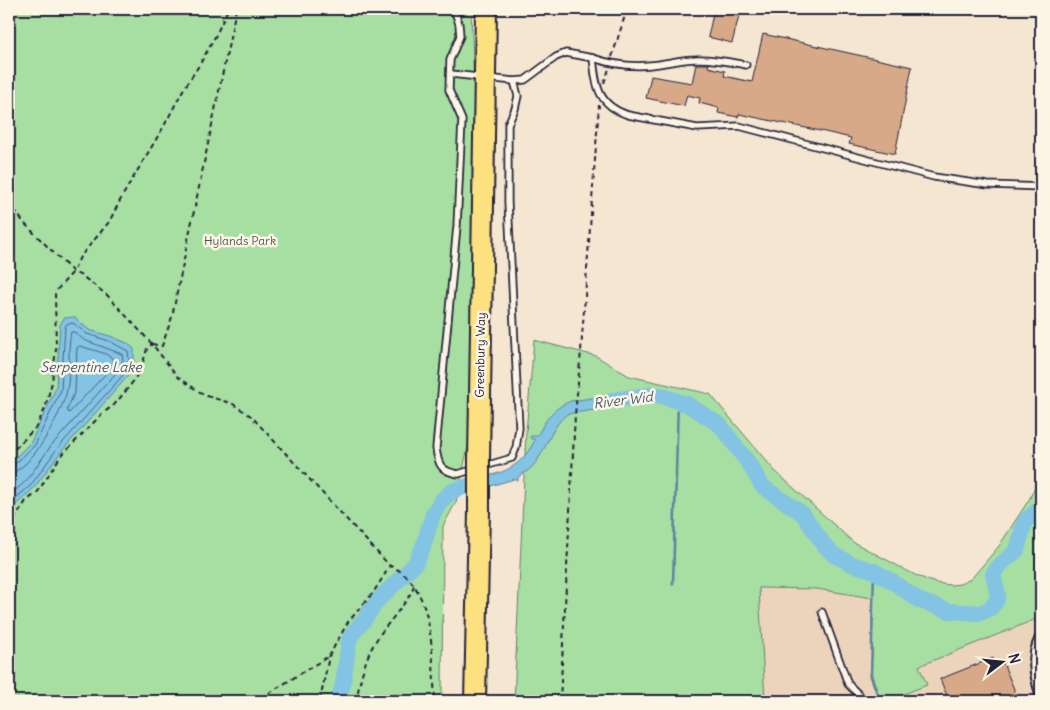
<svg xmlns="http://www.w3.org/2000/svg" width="1050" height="710" font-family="Delius,sans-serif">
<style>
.built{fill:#ecd4bc}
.green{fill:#a7dea1;stroke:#64806e}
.water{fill:#83c3e4;stroke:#5c83a0}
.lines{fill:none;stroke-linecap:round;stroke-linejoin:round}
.shore{stroke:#49627f;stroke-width:1}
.stream{stroke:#5c83a0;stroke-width:2.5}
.river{stroke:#83c3e4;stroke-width:16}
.building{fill:#d7a988;stroke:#22223b}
.lane-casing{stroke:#22223b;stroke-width:9}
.street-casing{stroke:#22223b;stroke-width:15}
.highway-casing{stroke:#22223b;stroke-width:24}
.path{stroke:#22223b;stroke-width:2;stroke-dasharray:5 4;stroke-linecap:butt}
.lane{stroke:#fcf5e5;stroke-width:5.5}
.street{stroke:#fcf5e5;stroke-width:11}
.highway{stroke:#fde080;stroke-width:20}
.highway-bridge-casing{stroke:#22223b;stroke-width:24;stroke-linecap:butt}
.highway-bridge{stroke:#fde080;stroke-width:20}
.labels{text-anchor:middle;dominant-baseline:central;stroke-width:5;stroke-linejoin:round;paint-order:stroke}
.park-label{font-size:12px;fill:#4a5a5a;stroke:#fcf5e5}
.street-label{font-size:12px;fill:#22223b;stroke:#fcf5e5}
.water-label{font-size:14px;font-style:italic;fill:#445a76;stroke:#fcf5e5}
</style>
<rect width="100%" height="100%" fill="#f5e6d2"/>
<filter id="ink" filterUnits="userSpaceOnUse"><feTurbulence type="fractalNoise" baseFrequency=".02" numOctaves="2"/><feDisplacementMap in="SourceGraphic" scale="10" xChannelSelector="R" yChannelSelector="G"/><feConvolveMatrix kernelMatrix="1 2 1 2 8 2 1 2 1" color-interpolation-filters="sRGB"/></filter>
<g filter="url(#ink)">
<g class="built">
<path d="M759,588l58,1 55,9v56l-2,22 9,25h-114z"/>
<path d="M1040,618l1,4v79h-155l40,-16 -7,-19z"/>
</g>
<g class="green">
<path d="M9,9h462l3,79 -4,266 2,74 -16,74 -13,24 -1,175h-433z"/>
<path d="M534,340l62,16 33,20 81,18 64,76 79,72 64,34 19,7 15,2 9,-1 11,-5 28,-33 31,-48 11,-26v150l-2,-4 -120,48 8,19 -41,16h-7l-9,-25 2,-22v-56l-55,-9 -58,-1 6,113h-251l12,-269z"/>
</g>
<g class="water">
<path d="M74,317l15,13 21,6 17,7 7,6v13l-6,14 -68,77 -26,35 -25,23v-47l22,-22 25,-54 4,-63 4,-7z"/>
<path d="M633,392l2,12 -68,10c-18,14 -20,38 -36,54 -3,3 -9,6 -13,9v4l-4,-2 -50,15 -1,-12c35,-9 54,-8 72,-42l-5,-2 1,-2h6c10,-17 14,-27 34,-35z"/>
</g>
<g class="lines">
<g class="shore">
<path d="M80,346c11,4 27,6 34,14l-2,7 -43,46 -2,-3 8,-19 2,-43z"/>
<path d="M9,467l5,-2 21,-20 26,-55 4,-63 2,-3 6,-1 14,11 22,7 19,10 1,10 -5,13 -68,76 -25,35 -22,19"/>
<path d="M9,473c22,-1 54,-62 58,-83 4,-18 0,-39 4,-58h3l10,8 38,14 1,6 -5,11 -67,75 -25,35 -17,15"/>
</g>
<g class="stream">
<path d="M1036,9l5,2"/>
<path d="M874,571l-3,104 9,26"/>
<path d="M673,584l5,-184"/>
</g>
<g class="river">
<path d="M613,400l42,-6 32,10 33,21 30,40 12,21 41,28 21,31 10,10 18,9 22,7 19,11 27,19 30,10 30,2 9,-4 7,-7 2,-7 -5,-21 8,-10 16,-14 8,-29 16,-14"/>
<path d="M338,701l5,-17 6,-44 4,-7 11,-13 14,-20 37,-36 8,-17 10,-33 8,-13 11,-10 31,-10"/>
</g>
</g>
<g class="building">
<path d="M714,9h12l14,3 -8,31 -24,-6z"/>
<path d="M763,34l149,33 -17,87 -46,-10 2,-6 -26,-6 -86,-18 -1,3 -20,-4 1,-5 -20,-5 1,-5 -13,-3 -3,11 -38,-8 5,-22 41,7 4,-19h13l-1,3 17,4 -1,5 28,6z"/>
<path d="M993,658l3,8 7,-3 16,38h-70l-9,-22z"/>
</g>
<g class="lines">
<g class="lane-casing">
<g id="lane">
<path d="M454,9l5,15 1,12 -10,24 -1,30 13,30 -5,106 -21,222c2,16 4,23 22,26l54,-16 4,-10 3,-20 -11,-226v-78l7,-15 3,-13 -4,-15 11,-1 31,-23 10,-4 27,5c3,29 5,47 35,57l69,13 42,-2 195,51 54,8 53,2"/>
<path d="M593,58c18,6 38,9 57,7 15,-1 31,-6 46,-6 16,-1 34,3 50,6"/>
<path d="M451,74l63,7"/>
<path d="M822,612l26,72 17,17"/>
</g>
</g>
<g class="street-casing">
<path id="street" d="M1041,639c-9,18 -5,35 0,53"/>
</g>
<g class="highway-casing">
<g id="highway">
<path d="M479,460l7,-451"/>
<path d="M475,701l4,-190"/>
</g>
</g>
<g class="path">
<path d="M612,57l15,-48"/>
<path d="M604,83l5,-14"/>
<path d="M9,202l15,21 49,49 9,4 25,19 45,49 26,33 26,18 29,9 18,12 139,150c46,17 42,95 45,135"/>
<path d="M152,344l10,2 10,-29 64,-308"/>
<path d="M9,455l27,-28 9,-18 7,-27 4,-33 -1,-57 18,-20 7,-15 29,-35 14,-27 41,-69 19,-36 17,-26 17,-31 11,-24"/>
<path d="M9,528l17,-27 11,-8 23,-36 43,-44 11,-8 16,-19 11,-17 6,-20 5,-5"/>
<path d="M261,698l68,-42"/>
<path d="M216,701l45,-3 9,3"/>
<path d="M320,701l9,-45 19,-34 25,-29 17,-27"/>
<path d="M356,701c5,-24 9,-45 23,-65 9,-14 32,-37 35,-51"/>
<path d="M560,701l15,-286 6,-64 18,-246"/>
</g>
<use href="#lane" class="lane"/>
<use href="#street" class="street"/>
<use href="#highway" class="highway"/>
<g class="highway-bridge-casing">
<path id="highway-bridge" d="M479,511v-51"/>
</g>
<use href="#highway-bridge" class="highway-bridge"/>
</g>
</g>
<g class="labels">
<g class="park-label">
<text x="240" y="240">Hylands Park</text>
</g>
<g class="street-label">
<text transform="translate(480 355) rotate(-89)">Greenbury Way</text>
</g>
<g class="water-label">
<text x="91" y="367">Serpentine Lake</text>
<text transform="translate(623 400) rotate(-7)">River Wid</text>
</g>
</g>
<rect width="1050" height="710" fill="none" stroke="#fcf5e5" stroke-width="30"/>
<rect x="15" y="15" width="1020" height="680" fill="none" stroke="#22223b" stroke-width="2" filter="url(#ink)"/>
<g transform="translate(1002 662) rotate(74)" stroke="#fcf5e5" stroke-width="4" paint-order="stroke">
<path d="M0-4L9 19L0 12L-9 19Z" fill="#22223b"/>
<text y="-8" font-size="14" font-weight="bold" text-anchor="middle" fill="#22223b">N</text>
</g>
</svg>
